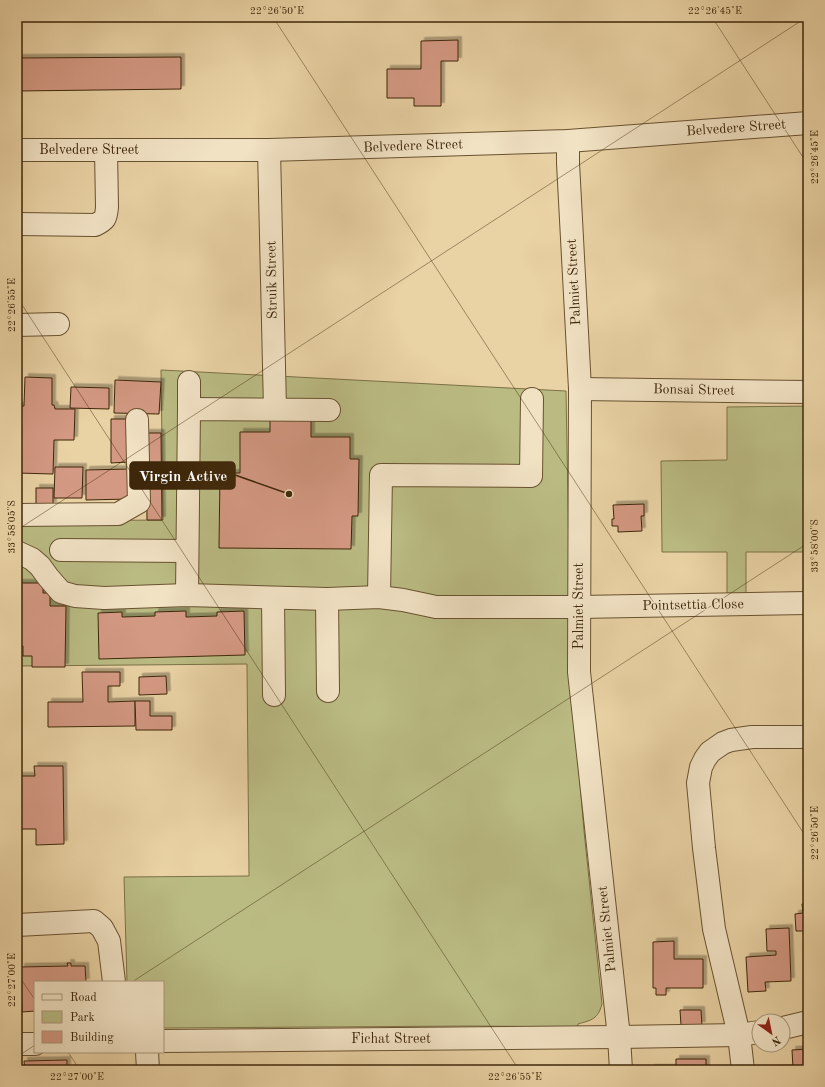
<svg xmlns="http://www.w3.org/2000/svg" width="825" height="1087" font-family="'Old Standard TT',serif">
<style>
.green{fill:#babb83;stroke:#7c7146}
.building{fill:#d49983;stroke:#3e270a;filter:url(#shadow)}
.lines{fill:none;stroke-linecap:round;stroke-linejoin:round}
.minor-casing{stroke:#695230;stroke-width:24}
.minor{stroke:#f1e2c4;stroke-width:22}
.ticks{fill:none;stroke:#3e270a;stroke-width:1;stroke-opacity:0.45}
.labels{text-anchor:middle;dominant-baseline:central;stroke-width:3;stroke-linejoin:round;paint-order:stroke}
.street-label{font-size:14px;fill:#3e270a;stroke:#f1e2c4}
.leader{fill:none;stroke:#3e270a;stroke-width:1.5}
.callout-dot{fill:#3e270a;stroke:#f1e2c4;stroke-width:1.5}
.callout{fill:#3e270a;stroke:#3e270a;stroke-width:1.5}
.callout-label{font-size:15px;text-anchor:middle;font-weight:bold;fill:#fff}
.neatline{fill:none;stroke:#3e270a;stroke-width:1.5}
.ticks-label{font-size:10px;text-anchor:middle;fill:#3e270a}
</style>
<defs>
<filter id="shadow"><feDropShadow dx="3.5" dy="-3.5" stdDeviation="0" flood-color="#0004"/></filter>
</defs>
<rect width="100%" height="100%" fill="#e9d2a4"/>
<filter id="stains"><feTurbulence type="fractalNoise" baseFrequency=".005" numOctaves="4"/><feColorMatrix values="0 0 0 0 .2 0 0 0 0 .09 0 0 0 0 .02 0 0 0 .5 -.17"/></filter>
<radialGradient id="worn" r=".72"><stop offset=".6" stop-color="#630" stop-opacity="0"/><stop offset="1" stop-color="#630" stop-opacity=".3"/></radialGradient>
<g class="green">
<path d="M161,370l405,21 5,281 13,159 18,173c-4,15 -10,16 -24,20v3l-106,-1 -309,2v-46h-36l-3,-105 125,-1 -2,-212 -230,2v-145l146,-1z"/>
<path d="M808,406v146h-62v44h-19v-44h-65l-1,-91 66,-1v-53z"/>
</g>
<g class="building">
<path d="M458,40v21h-17v45h-27v-8h-27v-29h34v-28z"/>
<path d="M181,57v32l-164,2v-33z"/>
<path d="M25,377l27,1v27h2l1,4h20l-1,31h-20l-1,34 -36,-1v-67h7z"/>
<path d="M115,380l46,2 -2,32 -45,-1z"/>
<path d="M71,387l38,1v21l-39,-1z"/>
<path d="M111,419h16l1,43 -17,1z"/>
<path d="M270,419l41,1v17h39v22h9l-1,57h-6l-1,33 -132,-1 1,-75h20v-41h30z"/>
<path d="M146,433h15l1,87h-15z"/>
<path d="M55,467h28l-1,31h-28z"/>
<path d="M129,469v30l-43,1v-30z"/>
<rect x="36" y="488" width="17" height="17"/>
<path d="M644,504v12h-3l1,15 -24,1v-6h-6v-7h2l-1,-14z"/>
<path d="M18,583h25v10h7v13h16l-1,61h-33v-11h-9v-10h-6z"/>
<path d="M186,611v6l31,-1v-4l27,-1 1,44 -146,4 -1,-46 24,-1v5l33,-1v-4z"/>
<path d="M82,672h38v14h-12v16l27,-1v25l-87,1v-25h35z"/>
<path d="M166,676l1,18 -28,1v-18z"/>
<path d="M135,701h15v15h22v14h-36z"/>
<path d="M34,766h29l1,78 -28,1v-16h-19v-53h18z"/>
<path d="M808,903v28h-12l-1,-17 8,-1 -1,-9z"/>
<path d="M789,928l2,53 -26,1 1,9 -18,1 -2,-35 30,-2v-4h-9l-1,-22z"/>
<path d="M674,941v18h29v29h-37v7h-10v-7h-3v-46z"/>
<rect x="804" y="956" width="4" height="22"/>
<path d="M67,963h4v3h14l1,16h-51v29l-13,1 -1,-45 47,-1z"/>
<path d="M680,1010h21l1,15h-21z"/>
<path d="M808,1049v21h-45l30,-2 -1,-18z"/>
<path d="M676,1059h30v11h-55v-2h25z"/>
<path d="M67,1060v10h-42l-1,-9z"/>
</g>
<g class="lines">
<g class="minor-casing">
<g id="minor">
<path d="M568,141v22l12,226 -1,283 40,365 2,33"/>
<path d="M17,150h252l299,-9 240,-18"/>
<path d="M269,150l6,259"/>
<path d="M17,224l78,1c10,-5 11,-6 12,-18l-1,-57"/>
<path d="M17,325l41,-1"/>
<path d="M580,389l228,3"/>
<path d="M189,409v-27"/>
<path d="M17,515l101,-1 21,-12 -2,-82"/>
<path d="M61,550l126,1"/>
<path d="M17,552l15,7 8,7 8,11 13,15 14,4 29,2 83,-3 140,4 52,-2 24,3 33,7h143l229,-4"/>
<path d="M187,595l2,-186 140,1"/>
<path d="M379,597l2,-122 150,1 1,-77"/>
<path d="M273,598l1,97"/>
<path d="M327,599l1,92"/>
<path d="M17,925l77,-4 8,7 7,13 5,41"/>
<path d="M783,1028l25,-6"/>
<path d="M163,1041l456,-4 120,-2 20,-3"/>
<path d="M17,1044h18"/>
<path d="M147,1052l1,18"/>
<path d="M743,1070l-4,-35 -25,-106 -10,-81 -6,-65 3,-16 4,-8 5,-7 13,-9 8,-3 21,-3h56"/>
</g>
</g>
<use href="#minor" class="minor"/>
</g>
<path class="ticks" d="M273,17l535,823M712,17l96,148M17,297l502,773M17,530l790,-513M17,973l18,27M132,982l676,-439M68,1052l12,18M17,1057l18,-12M807,1070l1,-1"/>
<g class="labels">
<g class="street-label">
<text transform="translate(736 128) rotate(-4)">Belvedere Street</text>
<text transform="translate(413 146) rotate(-2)">Belvedere Street</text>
<text x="89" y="150">Belvedere Street</text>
<text transform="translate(272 280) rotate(-91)">Struik Street</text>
<text transform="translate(574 282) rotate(-93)">Palmiet Street</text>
<text transform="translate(694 390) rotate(1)">Bonsai Street</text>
<text transform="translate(693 605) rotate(-1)">Pointsettia Close</text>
<text transform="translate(579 606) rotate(-90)">Palmiet Street</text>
<text transform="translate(607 929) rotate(-96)">Palmiet Street</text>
<text x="391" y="1039">Fichat Street</text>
</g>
</g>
<path class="leader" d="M289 494L235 475"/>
<circle class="callout-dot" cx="289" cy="494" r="4"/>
<rect class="callout" x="130" y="462" width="105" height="27" rx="4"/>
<g class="callout-label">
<text x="183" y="481">Virgin Active</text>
</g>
<rect width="825" height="1087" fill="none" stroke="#e9d2a4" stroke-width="44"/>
<rect x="34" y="981" width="130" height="72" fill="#f1e2c4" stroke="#a9977a"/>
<rect x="42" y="994" width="20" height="6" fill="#f1e2c4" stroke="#a9977a"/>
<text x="70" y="1001" font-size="12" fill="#3e270a">Road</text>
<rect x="42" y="1011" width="20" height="12" fill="#babb83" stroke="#a9977a"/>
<text x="70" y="1021" font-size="12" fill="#3e270a">Park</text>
<rect x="42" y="1031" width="20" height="12" fill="#d49983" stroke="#a9977a"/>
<text x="70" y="1041" font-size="12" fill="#3e270a">Building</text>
<g transform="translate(771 1033) rotate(147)"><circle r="19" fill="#f1e2c4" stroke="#a9977a"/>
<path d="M0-3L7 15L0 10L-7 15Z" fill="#8f2418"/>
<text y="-6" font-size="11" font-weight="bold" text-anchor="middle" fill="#3e270a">N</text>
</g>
<rect x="22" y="22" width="781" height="1043" class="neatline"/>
<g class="ticks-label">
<text x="277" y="14">22°26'50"E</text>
<text x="715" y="14">22°26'45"E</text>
<text transform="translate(814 157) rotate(-90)" y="4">22°26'45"E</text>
<text transform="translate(11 305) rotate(-90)" y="4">22°26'55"E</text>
<text transform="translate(11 527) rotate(-90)" y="4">33°58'05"S</text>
<text transform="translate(814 546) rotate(-90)" y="4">33°58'00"S</text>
<text transform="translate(814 833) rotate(-90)" y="4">22°26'50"E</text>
<text transform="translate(11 980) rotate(-90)" y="4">22°27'00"E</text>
<text x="77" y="1080">22°27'00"E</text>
<text x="515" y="1080">22°26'55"E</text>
</g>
<rect width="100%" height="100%" filter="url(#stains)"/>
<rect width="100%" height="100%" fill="url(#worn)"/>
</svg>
